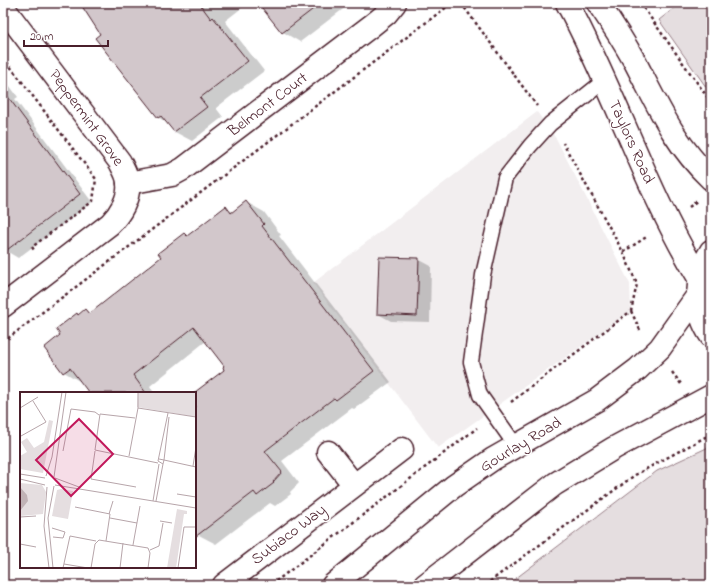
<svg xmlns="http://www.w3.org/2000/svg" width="714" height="588" font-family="'Indie Flower',sans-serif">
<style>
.built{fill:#f2eeef}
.green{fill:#e5dee0;stroke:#987e86}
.shadow{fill:#0003}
.building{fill:#d2c7cb;stroke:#4a1f2b}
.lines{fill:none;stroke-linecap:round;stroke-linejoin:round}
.lane-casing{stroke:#4a1f2b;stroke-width:17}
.street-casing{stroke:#4a1f2b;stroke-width:25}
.secondary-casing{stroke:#4a1f2b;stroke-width:25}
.path{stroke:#4a1f2b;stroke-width:2.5;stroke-dasharray:3 3;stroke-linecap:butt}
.lane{stroke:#fff;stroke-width:14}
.street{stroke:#fff;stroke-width:22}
.secondary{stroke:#fff;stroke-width:22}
.labels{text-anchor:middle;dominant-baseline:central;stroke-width:3;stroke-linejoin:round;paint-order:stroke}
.street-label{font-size:16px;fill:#4a1f2b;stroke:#fff}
.inset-road{fill:none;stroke:#b7a5aa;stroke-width:1}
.view{fill:#c2185b;fill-opacity:0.15;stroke:#c2185b;stroke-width:2}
.inset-edge{fill:none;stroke:#4a1f2b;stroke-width:2}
</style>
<rect width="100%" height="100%" fill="#fff"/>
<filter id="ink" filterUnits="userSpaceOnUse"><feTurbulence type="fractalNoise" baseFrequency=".025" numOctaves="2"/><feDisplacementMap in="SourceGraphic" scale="8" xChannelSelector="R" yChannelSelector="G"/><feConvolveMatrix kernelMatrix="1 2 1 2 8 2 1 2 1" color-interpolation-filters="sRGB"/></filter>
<g filter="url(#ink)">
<path class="built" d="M537,112l20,28 73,144 1,27 -193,137 -125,-165z"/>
<g class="green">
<path d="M681,3h30v91l-52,-74z"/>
<path d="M711,446v139h-204l150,-114z"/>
</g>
<g class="shadow">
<path d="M79,3h169l-23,18 39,50 -48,37 7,9 -31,24 -17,-9 -8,-9 -9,-6z"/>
<path d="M260,3h91l-51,39 -17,-10z"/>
<path d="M3,77l15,20 -3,2 77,103 -74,56 -10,-6 -5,4z"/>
<path d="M246,202l18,10 17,23 -2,1 112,146 -37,27 -2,-1 -70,53 17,22 -9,9 1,2 -16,12 -5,-3 -54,41 -21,-11v-129l65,-51 -54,-12 -56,45 4,7h-64l-9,-11 -17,-10 -2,-37 15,-21 2,2 7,-6 5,4 72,-57 21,-23 4,2 38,-28 7,4z"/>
<path d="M418,259l13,7 -1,56 -39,-1 -13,-7z"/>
</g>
<g class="building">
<path d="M80,3h119l12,16 2,-2 35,44 -48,37 7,9 -33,25 -13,-16 -3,2 -63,-80 5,-4z"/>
<path d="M258,3h63l-39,30z"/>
<path d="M3,90l77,104 -77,59z"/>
<path d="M246,201l18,23 -2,2 112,145 -38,29 -2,-2 -69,53 17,21 -9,10 1,1 -17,13 -3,-4 -59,45v-145l29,-22 -1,-3 1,-1 -30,-39 -61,48 13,18h-57l-19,-25 -7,5 -19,-25 16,-13 -4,-6 21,-16 1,2 7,-6 4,5 72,-57 -3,-4 26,-20 3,3 39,-30 5,7z"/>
<path d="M379,257l40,1 -2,58 -40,-2z"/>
</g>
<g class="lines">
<g class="lane-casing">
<path id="lane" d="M516,446l-36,-51 -9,-33 12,-87 22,-97 25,-32 20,-22 54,-43"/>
</g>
<g class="street-casing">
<g id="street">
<path d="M3,7l117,155c3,6 8,14 8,21 2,15 -8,31 -18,41l-107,82"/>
<path d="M128,183l44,-8 11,-6 188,-143 15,-12 9,-11"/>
<path d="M328,452l26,33"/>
<path d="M224,585l178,-136"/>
</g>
</g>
<g class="secondary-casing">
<g id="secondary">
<path d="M567,3c49,90 79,188 132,275"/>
<path d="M598,3c13,19 26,39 37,59 23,44 40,83 76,117"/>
<path d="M711,251c-16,25 -18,59 0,85"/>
<path d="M333,585l121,-99 39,-27 104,-59 41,-31 22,-21 38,-53"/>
<path d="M425,585l130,-101 59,-36 97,-52"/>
</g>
</g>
<g class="path">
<path d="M461,3l76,103"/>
<path d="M640,3l71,99"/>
<path d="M3,57l93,122 -3,22 -61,46 2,3"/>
<path d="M689,207l9,-7"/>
<path d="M623,252l25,-16"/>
<path d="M631,311l9,19"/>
<path d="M3,342l449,-339"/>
<path d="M672,372l9,12"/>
<path d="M511,402l120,-91 6,-27 -14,-32 -60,-109"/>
<path d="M271,585l206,-157"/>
<path d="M485,585l150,-110 76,-41"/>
</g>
<use href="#lane" class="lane"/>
<use href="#street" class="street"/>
<use href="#secondary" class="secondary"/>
</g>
</g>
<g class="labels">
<g class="street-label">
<text transform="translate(268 105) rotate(-37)">Belmont Court</text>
<text transform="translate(86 118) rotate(54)">Peppermint Grove</text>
<text transform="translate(631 142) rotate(66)">Taylors Road</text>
<text transform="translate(521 445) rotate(-31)">Gourlay Road</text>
<text transform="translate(289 535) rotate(-37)">Subiaco Way</text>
</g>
</g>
<g transform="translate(20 392)">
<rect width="176" height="176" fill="#fff"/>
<path d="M118,0h58v25l-59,-10zM29,28l4,1 -10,52 -23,-4v-13l7,-4 -6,-10 6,-4 7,10 10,-6zM0,91l22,2 4,7 -3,22 -23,2zM41,97l12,2 -5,28 -16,-3 5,-26zM157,117l10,2v3h-3l-8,54h-9z" fill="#e5dee0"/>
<path d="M0,95l7,8 1,6 -8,10z" fill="#c1b3b6"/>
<path class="inset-road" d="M118,0v16l58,9M0,16l18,-11M115,26l-35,-4 -5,36 63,13M1,44l25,-14 -13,-21M43,59l8,-42 24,3 4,3M75,59l-4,28 45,8M109,64l9,-48M139,67l5,1 -1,4 -5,-3 10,-48M144,68l5,-43M144,68l32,7M173,74l3,-19M0,82l25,4M26,84l6,-19 10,-65M34,85l12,-85M35,86l24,9M0,87l25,6M35,93l141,23M27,95l-3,39 5,42M157,102l19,3M133,109l6,-37M136,109l7,-37M55,115l35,7 -4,27M89,122l4,-13M0,125l16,-1M90,126l27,5M140,129l12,2M32,136l13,4 -2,6 -10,-1M0,152l16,3M113,153l7,-39M130,158l9,-4 4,-23M44,172l24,4M33,176l-5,-50 6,-32M43,176l7,-32 26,5M71,176l4,-24 4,-4 49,8 2,5 -2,15M100,176l3,-25M158,176l6,-41h12"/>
<path class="view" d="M59,27l34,35 -42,42 -35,-36z"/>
<rect width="176" height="176" class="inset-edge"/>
</g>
<rect width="714" height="588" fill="none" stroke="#fff" stroke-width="16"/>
<rect x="8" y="8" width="698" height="572" fill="none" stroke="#4a1f2b" stroke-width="1.5" filter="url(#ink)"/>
<path d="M24 40v6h84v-6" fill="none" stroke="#4a1f2b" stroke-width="2"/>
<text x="30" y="40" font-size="12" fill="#4a1f2b" stroke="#ffffff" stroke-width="3" paint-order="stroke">20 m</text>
</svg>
